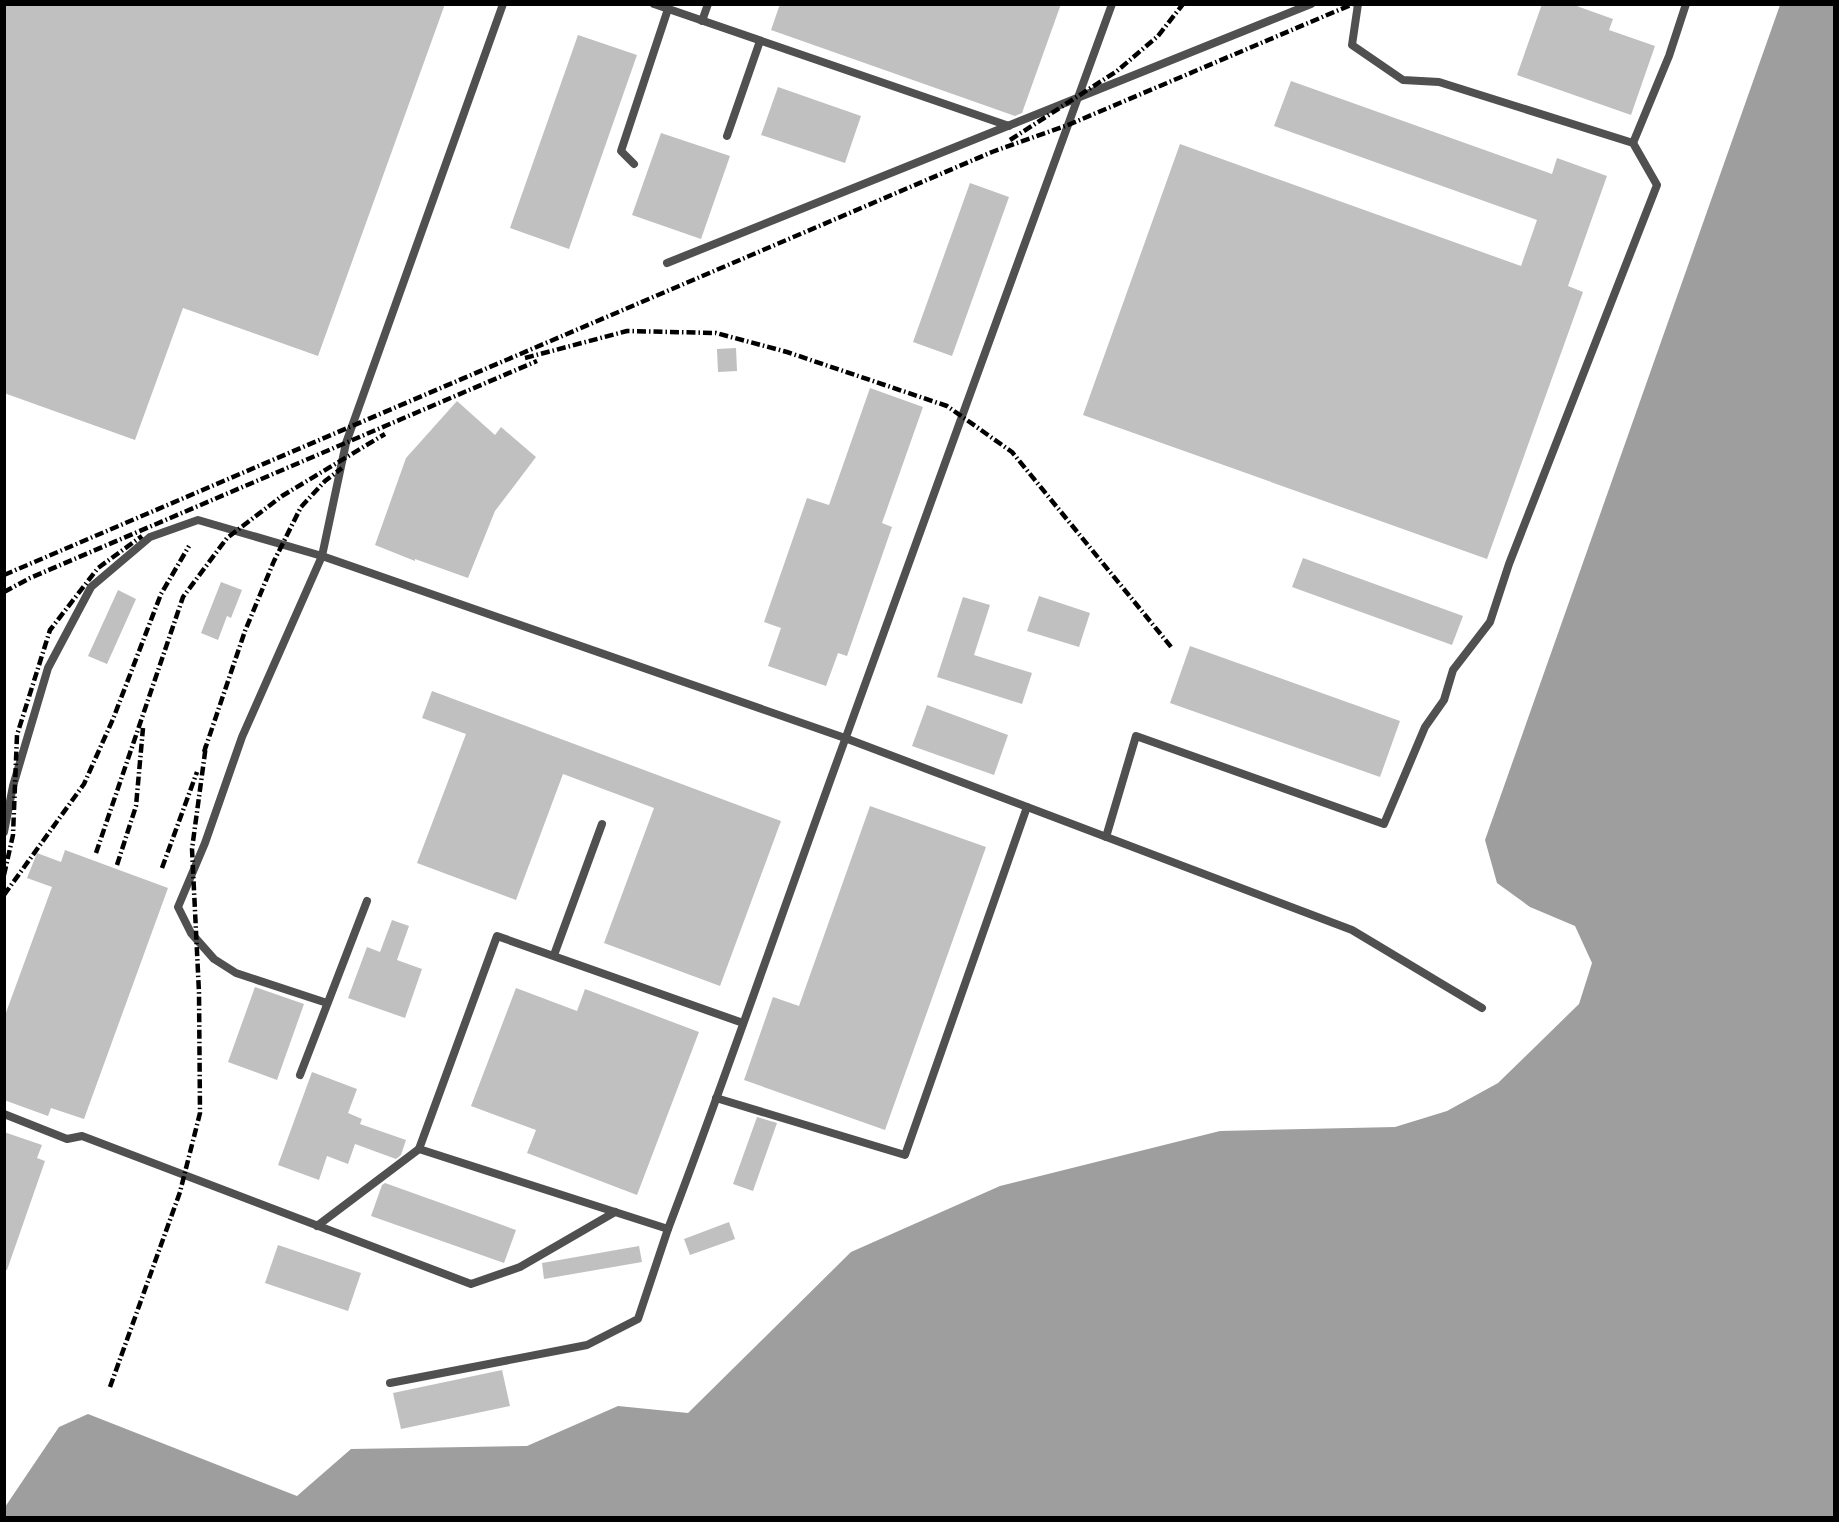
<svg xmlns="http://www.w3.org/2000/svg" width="1839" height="1522" font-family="Arial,sans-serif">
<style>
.water{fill:#9e9e9e}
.building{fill:#c0c0c0}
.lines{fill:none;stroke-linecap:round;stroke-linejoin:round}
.service{stroke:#505050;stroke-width:8}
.rail{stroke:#000;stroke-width:4.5;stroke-dasharray:9 3 1.5 3;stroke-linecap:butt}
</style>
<rect width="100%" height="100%" fill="#fff"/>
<path class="water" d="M1780,5h54v1512h-1829v-10l54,-80 29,-13 209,82 54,-47 176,-3 91,-40 70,7 163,-161 149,-66 220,-55 175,-4 52,-16 51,-28 81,-79 13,-41 -17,-37 -45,-19 -33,-24 -12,-43z"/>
<g class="building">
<path d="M4,4h441l-127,352 -135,-48 -48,132 -131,-47z"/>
<path d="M780,4h281l-39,109 -7,3 -244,-86z"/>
<path d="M1542,4h29l42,15 -4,11 46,16 -24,69 -114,-40z"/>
<path d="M578,35l59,20 -68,194 -59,-21z"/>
<path d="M1291,81l261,93 5,-16 50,18 -39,110 15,6 -96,267 -404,-144 97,-271 341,122 16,-46 -263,-94z"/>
<path d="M778,87l83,29 -16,47 -84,-28z"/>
<path d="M661,133l69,23 -29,83 -69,-24z"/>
<path d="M970,183l39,14 -57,159 -39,-14z"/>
<path d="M736,348l1,23 -19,1 -1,-23z"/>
<path d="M870,388l53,19 -41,116 10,4 -45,129 -9,-3 -12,33 -58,-20 13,-38 -17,-6 43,-124 22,7z"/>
<path d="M457,401l38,34 6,-8 35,30 -41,54 -27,67 -53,-19v2l-40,-16 31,-87z"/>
<path d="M1303,558l160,58 -11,29 -160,-58z"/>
<path d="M221,582l21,8 -11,28 -4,-2 -9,24 -17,-7z"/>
<path d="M118,590l18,9 -29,65 -19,-8z"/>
<path d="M1039,596l51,17 -11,34 -52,-16z"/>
<path d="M963,597l27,8 -16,50 58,18 -10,31 -85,-27z"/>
<path d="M1190,646l210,75 -20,56 -210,-74z"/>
<path d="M432,691l349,130 -61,165 -116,-43 50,-135 -91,-34 -47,126 -99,-37 49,-129 -44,-16z"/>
<path d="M927,705l81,30 -14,40 -82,-29z"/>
<path d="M870,806l116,41 -101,283 -141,-50 29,-83 26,9z"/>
<path d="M65,850l103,38 -84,231 -33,-11 -3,8 -44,-16v-82l48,-131 -25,-9 10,-25 24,9z"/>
<path d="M392,920l17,6 -12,34 25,9 -17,49 -57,-20 19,-51 13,5z"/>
<path d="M255,987l49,17 -27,76 -49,-18z"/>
<path d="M516,988l61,23 8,-22 114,43 -62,163 -110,-42 9,-23 -65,-24z"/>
<path d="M312,1072l45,17 -9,24 14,6 -2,5 46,16 -5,15 -5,4 -41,-15 -7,20 -21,-8 -8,24 -41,-15z"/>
<path d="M757,1117l20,6 -24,68 -20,-7z"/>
<path d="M4,1132l38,13 -5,13 8,3 -38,109h-3z"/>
<path d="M385,1183l131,47 -12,33 -133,-47 11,-31z"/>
<path d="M729,1222l6,17 -45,16 -6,-16z"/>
<path d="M278,1245l83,28 -13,38 -83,-28z"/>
<path d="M639,1246l3,16 -98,17 -2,-16z"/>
<path d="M502,1370l8,36 -109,23 -8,-36z"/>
</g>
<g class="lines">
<g class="service">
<path d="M654,4l355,122"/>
<path d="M702,21l6,-17"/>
<path d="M727,136l33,-95"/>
<path d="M1633,143l36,-87 17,-52"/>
<path d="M634,164l-13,-13 47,-142"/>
<path d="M667,263l644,-259"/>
<path d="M4,832l9,-46 35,-118 43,-81 59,-50 48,-17 124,36 523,182 507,192 130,78"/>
<path d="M1106,837l30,-101 248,88 41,-97 19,-27 9,-30 37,-48 19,-58 148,-379 -24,-42 -194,-61 -36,-2 -51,-35 6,-41"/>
<path d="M554,955l48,-131"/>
<path d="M327,1003l-91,-30 -22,-14 -23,-26 -13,-26 27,-64 37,-106 80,-181 24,-113 157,-439"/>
<path d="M743,1023l-246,-87 -78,213 249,80c62,-163 118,-328 178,-492 88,-245 177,-488 266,-733"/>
<path d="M300,1075l67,-174"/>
<path d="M716,1098l189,57 122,-348"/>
<path d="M4,1114l63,25 15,-3 389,148 49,-17 95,-55"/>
<path d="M317,1226l102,-77"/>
<path d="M390,1383l197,-38 51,-26 30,-90"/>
</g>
<g class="rail">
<path d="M1010,140l107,-69 41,-35 25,-32"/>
<path d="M525,358l102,-27 89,2 71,19 160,54 65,46 160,196"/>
<path d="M4,575l988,-423 76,-27 285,-121"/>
<path d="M4,592l26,-14 507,-217"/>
<path d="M204,752l41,-121 29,-70 27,-54 24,-26 17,-13"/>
<path d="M96,853l87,-256 44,-59 55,-42 103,-62"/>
<path d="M117,865l19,-59 7,-78"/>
<path d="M162,868l35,-96"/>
<path d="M4,875l9,-40 4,-100 33,-105 48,-62 44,-32"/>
<path d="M4,895l80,-111 29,-65 48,-125 28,-48"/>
<path d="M110,1387l70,-195 20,-79 -1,-120 -7,-144 14,-104"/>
</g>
</g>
<rect width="1839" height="1522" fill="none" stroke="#000000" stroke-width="12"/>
</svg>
